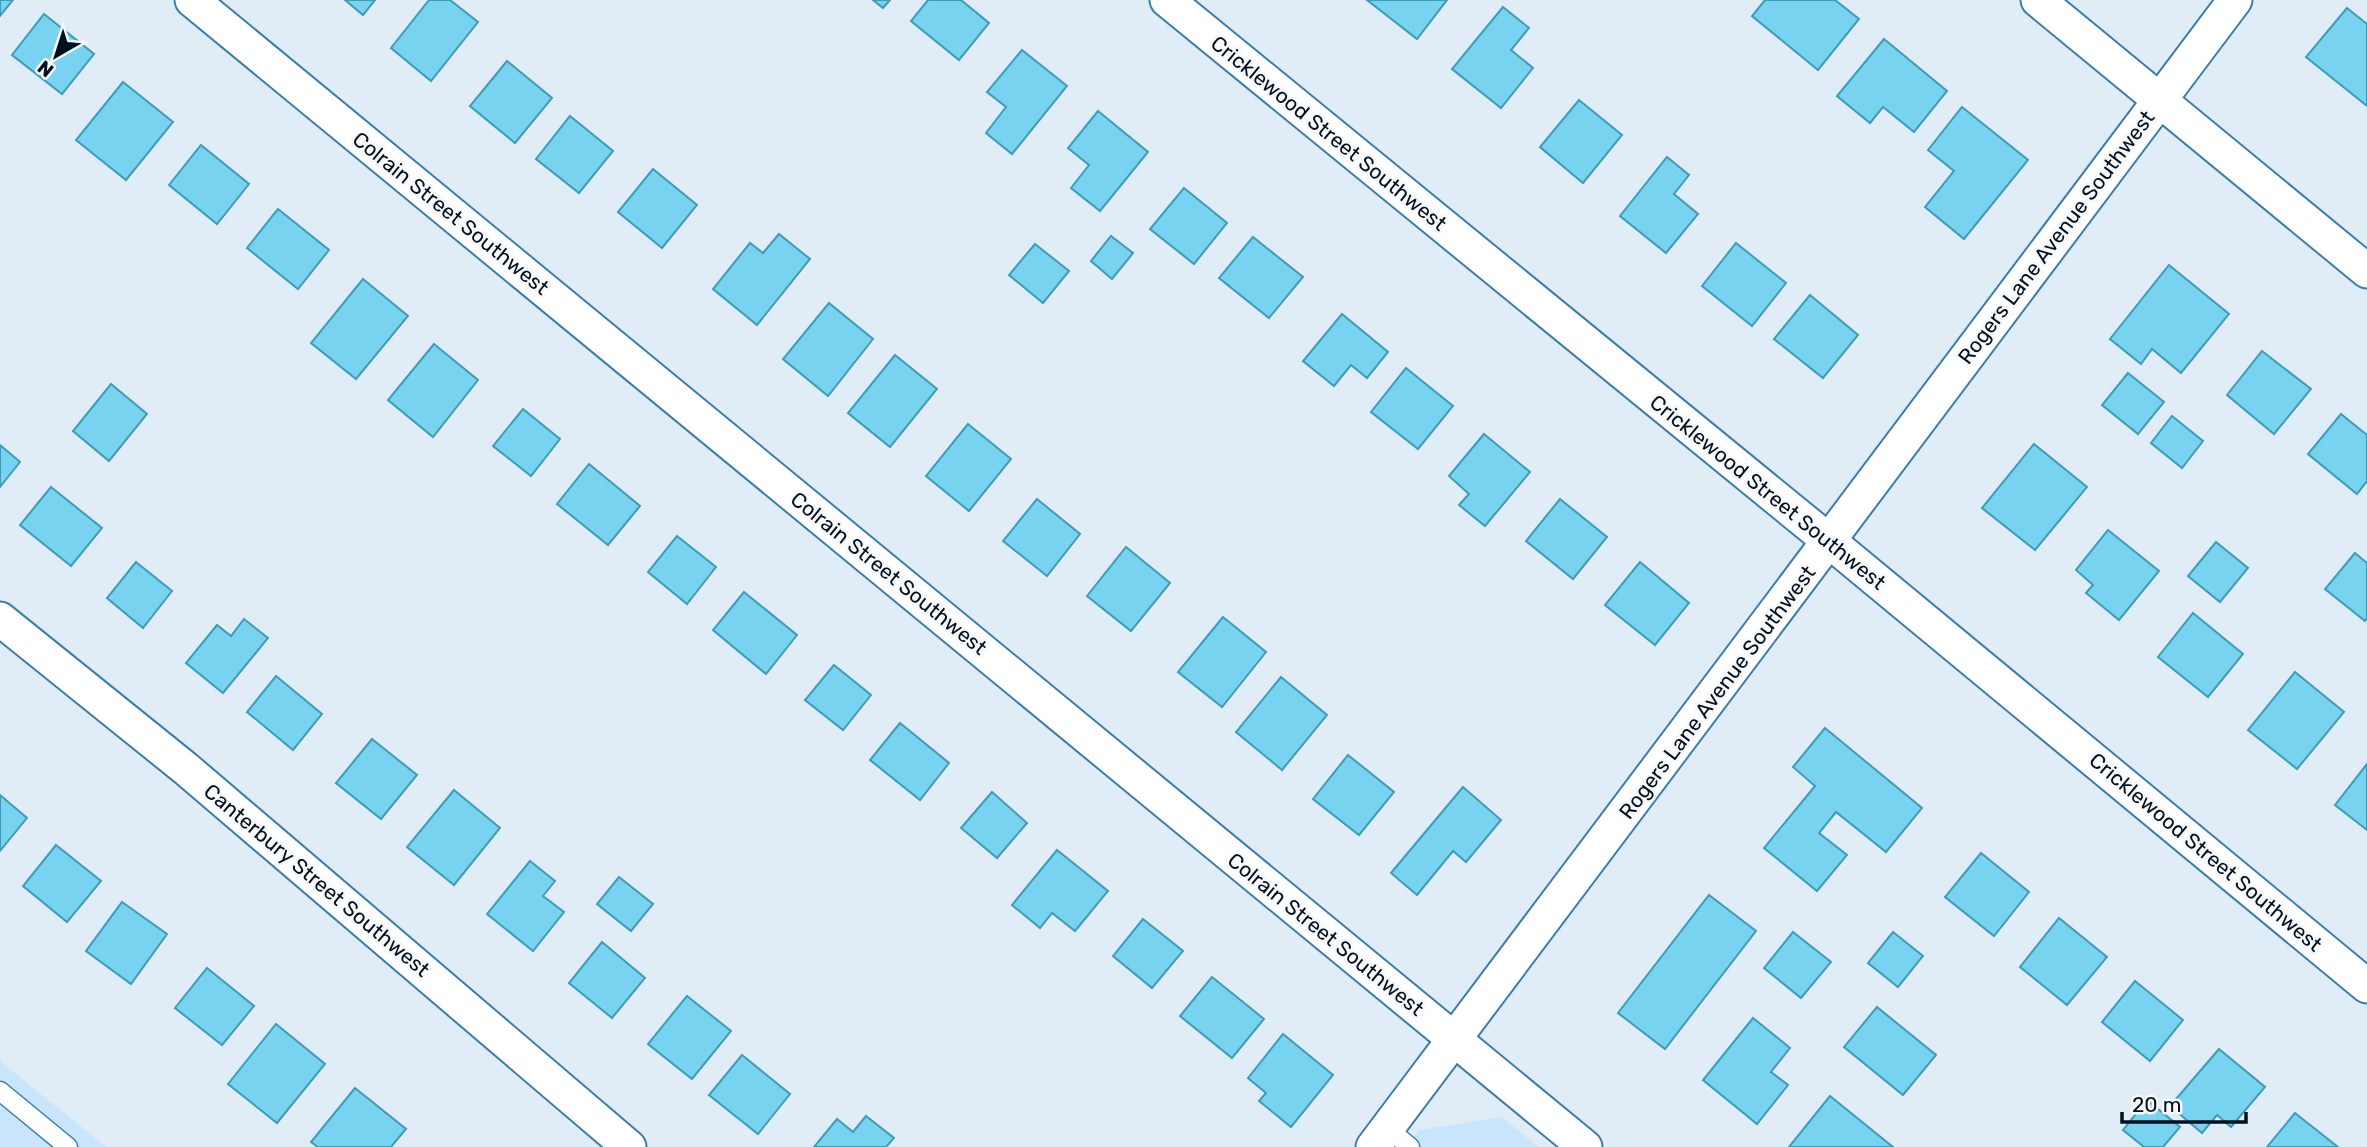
<svg xmlns="http://www.w3.org/2000/svg" width="2367" height="1147" font-family="Rubik,sans-serif">
<style>
.built{fill:#c8e5fb}
.building{fill:#78d3f1;stroke:#3e9cb9;stroke-width:2}
.lines{fill:none;stroke-linecap:round;stroke-linejoin:round}
.lane-casing{stroke:#3c7dab;stroke-width:21}
.street-casing{stroke:#3c7dab;stroke-width:37}
.lane{stroke:#fff;stroke-width:18}
.street{stroke:#fff;stroke-width:33}
.labels{text-anchor:middle;dominant-baseline:central;stroke-width:6;stroke-linejoin:round;paint-order:stroke}
.street-label{font-size:21px;fill:#001021;stroke:#f8f8f8}
</style>
<rect width="100%" height="100%" fill="#e0edf7"/>
<g class="built">
<path d="M0,1061l106,86h-106z"/>
<path d="M1502,1117l36,30h-132l13,-17z"/>
</g>
<g class="building">
<path d="M0,0h13l-13,16z"/>
<path d="M345,0h30l-12,15z"/>
<path d="M429,0h21l28,22 -47,59 -40,-33z"/>
<path d="M873,0h17l-7,8z"/>
<path d="M928,0h33l28,23 -30,37 -48,-39z"/>
<path d="M1367,0h80l-30,39z"/>
<path d="M1765,0h70l24,19 -41,51 -66,-54z"/>
<path d="M1503,7l26,21 -18,22 22,18 -32,40 -49,-39z"/>
<path d="M2347,8l20,16v82l-61,-49z"/>
<path d="M44,14l50,40 -32,40 -50,-39z"/>
<path d="M1884,39l63,52 -33,41 -31,-25 -13,16 -33,-27z"/>
<path d="M1022,50l45,36 -55,68 -26,-21 20,-26 -19,-15z"/>
<path d="M507,61l45,37 -37,45 -45,-37z"/>
<path d="M123,82l50,40 -47,58 -50,-40z"/>
<path d="M1579,100l43,35 -39,48 -43,-36z"/>
<path d="M1962,107l66,53 -64,79 -39,-32 29,-36 -26,-21z"/>
<path d="M1098,111l50,41 -48,59 -29,-23 18,-23 -21,-17z"/>
<path d="M570,116l43,35 -34,42 -43,-34z"/>
<path d="M201,145l48,39 -32,40 -48,-39z"/>
<path d="M1667,157l22,18 -15,19 24,20 -32,39 -46,-37z"/>
<path d="M653,169l44,36 -35,43 -44,-36z"/>
<path d="M1184,188l43,35 -33,41 -44,-35z"/>
<path d="M278,209l51,41 -31,39 -51,-41z"/>
<path d="M779,234l31,25 -53,66 -44,-36 37,-46 13,10z"/>
<path d="M1111,236l22,17 -21,26 -21,-18z"/>
<path d="M1253,237l50,40 -34,41 -50,-40z"/>
<path d="M1736,243l50,40 -34,43 -50,-40z"/>
<path d="M1035,244l34,27 -26,32 -34,-28z"/>
<path d="M2169,265l60,49 -48,59 -29,-24 -11,15 -31,-25z"/>
<path d="M363,279l45,37 -52,63 -45,-36z"/>
<path d="M1810,295l48,40 -35,43 -49,-39z"/>
<path d="M829,303l44,36 -45,57 -45,-37z"/>
<path d="M1342,314l46,38 -21,26 -16,-13 -17,21 -31,-25z"/>
<path d="M434,344l44,36 -45,57 -45,-37z"/>
<path d="M2262,351l49,38 -37,45 -47,-39z"/>
<path d="M895,355l42,34 -47,58 -42,-34z"/>
<path d="M1406,368l47,38 -35,43 -47,-37z"/>
<path d="M2128,373l36,29 -26,32 -36,-29z"/>
<path d="M111,384l36,30 -38,47 -36,-30z"/>
<path d="M523,409l37,30 -29,37 -38,-30z"/>
<path d="M2341,414l26,21v46l-10,13 -49,-40z"/>
<path d="M2172,416l31,25 -21,27 -31,-25z"/>
<path d="M968,424l43,35 -42,52 -43,-35z"/>
<path d="M1484,434l46,38 -45,54 -26,-21 10,-11 -20,-18z"/>
<path d="M2034,444l53,43 -52,63 -53,-42z"/>
<path d="M0,445l20,17 -20,25z"/>
<path d="M589,464l51,42 -32,39 -51,-41z"/>
<path d="M51,487l51,41 -31,38 -51,-41z"/>
<path d="M1037,499l43,35 -33,42 -44,-35z"/>
<path d="M1560,499l47,38 -34,42 -47,-38z"/>
<path d="M2108,530l51,41 -40,49 -33,-27 7,-8 -17,-15z"/>
<path d="M677,536l39,31 -29,37 -39,-32z"/>
<path d="M2216,542l32,26 -28,34 -32,-26z"/>
<path d="M1126,547l44,36 -39,48 -44,-35z"/>
<path d="M2355,553l12,10v55l-2,3 -40,-32z"/>
<path d="M136,562l36,29 -29,37 -36,-30z"/>
<path d="M1640,562l49,41 -34,42 -50,-40z"/>
<path d="M744,592l53,43 -31,39 -53,-44z"/>
<path d="M2193,613l50,41 -35,43 -50,-40z"/>
<path d="M1223,617l43,35 -44,55 -44,-35z"/>
<path d="M244,619l24,19 -45,55 -37,-30 31,-38 14,11z"/>
<path d="M834,665l37,30 -28,35 -38,-30z"/>
<path d="M2295,672l49,40 -47,57 -49,-39z"/>
<path d="M276,676l46,38 -29,36 -46,-38z"/>
<path d="M1281,677l46,38 -45,55 -46,-38z"/>
<path d="M900,723l49,40 -29,37 -50,-40z"/>
<path d="M1825,728l97,80 -36,44 -50,-40 -17,21 28,22 -30,36 -53,-43 51,-62 -22,-19z"/>
<path d="M372,739l45,36 -36,44 -45,-36z"/>
<path d="M1348,755l46,37 -35,43 -46,-36z"/>
<path d="M2367,764v66l-32,-25z"/>
<path d="M1463,787l38,33 -35,42 -13,-11 -36,44 -26,-22z"/>
<path d="M454,790l46,38 -46,57 -47,-38z"/>
<path d="M992,792l35,31 -30,35 -36,-30z"/>
<path d="M0,795l27,23 -27,33z"/>
<path d="M56,845l45,36 -34,41 -44,-36z"/>
<path d="M1057,850l51,41 -33,40 -23,-18 -12,15 -28,-23z"/>
<path d="M1981,853l48,39 -35,44 -49,-39z"/>
<path d="M530,861l25,20 -12,15 21,16 -31,39 -46,-37z"/>
<path d="M619,877l34,27 -22,27 -34,-27z"/>
<path d="M1709,895l47,36 -91,118 -47,-36z"/>
<path d="M122,902l45,32 -36,50 -45,-33z"/>
<path d="M2059,918l48,39 -40,48 -47,-38z"/>
<path d="M1143,919l40,32 -31,37 -39,-32z"/>
<path d="M1793,932l38,30 -30,36 -37,-30z"/>
<path d="M1893,932l30,24 -25,31 -30,-24z"/>
<path d="M602,942l43,36 -33,40 -43,-35z"/>
<path d="M207,968l47,38 -32,39 -47,-37z"/>
<path d="M1212,977l52,42 -32,39 -52,-42z"/>
<path d="M2135,981l48,39 -33,41 -48,-39z"/>
<path d="M687,996l44,35 -39,48 -44,-35z"/>
<path d="M1877,1007l59,48 -33,40 -59,-48z"/>
<path d="M1753,1018l37,30 -19,24 17,13 -31,39 -54,-44z"/>
<path d="M276,1024l49,40 -48,59 -49,-39z"/>
<path d="M1283,1034l50,41 -42,52 -32,-26 7,-8 -18,-15z"/>
<path d="M2219,1049l46,38 -34,40 -14,-12 -15,18 -32,-27z"/>
<path d="M742,1055l48,39 -32,40 -49,-39z"/>
<path d="M355,1088l51,41 -15,18h-73l-7,-5z"/>
<path d="M1830,1096l63,51h-104z"/>
<path d="M2147,1100l33,27 -17,20h-19l-21,-17z"/>
<path d="M2295,1113l43,34h-71z"/>
<path d="M866,1116l28,22 -8,9h-72l23,-28 16,13z"/>
</g>
<g class="lines">
<g class="lane-casing">
<g id="lane">
<path d="M0,1091l68,56"/>
<path d="M1387,1128l23,19"/>
</g>
</g>
<g class="street-casing">
<g id="street">
<path d="M192,0l1393,1147"/>
<path d="M1167,0l662,541 538,445"/>
<path d="M2038,0l329,271"/>
<path d="M0,619l185,149 444,379"/>
<path d="M1373,1147l862,-1147"/>
</g>
</g>
<use href="#lane" class="lane"/>
<use href="#street" class="street"/>
</g>
<g class="labels">
<g class="street-label">
<text transform="translate(1329 133) rotate(39)">Cricklewood Street Southwest</text>
<text transform="translate(451 213) rotate(39)">Colrain Street Southwest</text>
<text transform="translate(2056 237) rotate(-53)">Rogers Lane Avenue Southwest</text>
<text transform="translate(1768 492) rotate(39)">Cricklewood Street Southwest</text>
<text transform="translate(889 573) rotate(39)">Colrain Street Southwest</text>
<text transform="translate(1717 692) rotate(-53)">Rogers Lane Avenue Southwest</text>
<text transform="translate(2206 852) rotate(40)">Cricklewood Street Southwest</text>
<text transform="translate(317 880) rotate(40)">Canterbury Street Southwest</text>
<text transform="translate(1326 934) rotate(39)">Colrain Street Southwest</text>
</g>
</g>
<g transform="translate(56 56) rotate(219)" stroke="#f8f8f8" stroke-width="5" paint-order="stroke">
<path d="M0-5L12 26L0 18L-12 26Z" fill="#001021"/>
<text y="-10" font-size="19" font-weight="bold" text-anchor="middle" fill="#001021">N</text>
</g>
<path d="M2122 1112v10h124v-10" fill="none" stroke="#001021" stroke-width="3.5"/>
<text x="2132" y="1112" font-size="21" fill="#001021" stroke="#f8f8f8" stroke-width="5" paint-order="stroke">20 m</text>
</svg>
